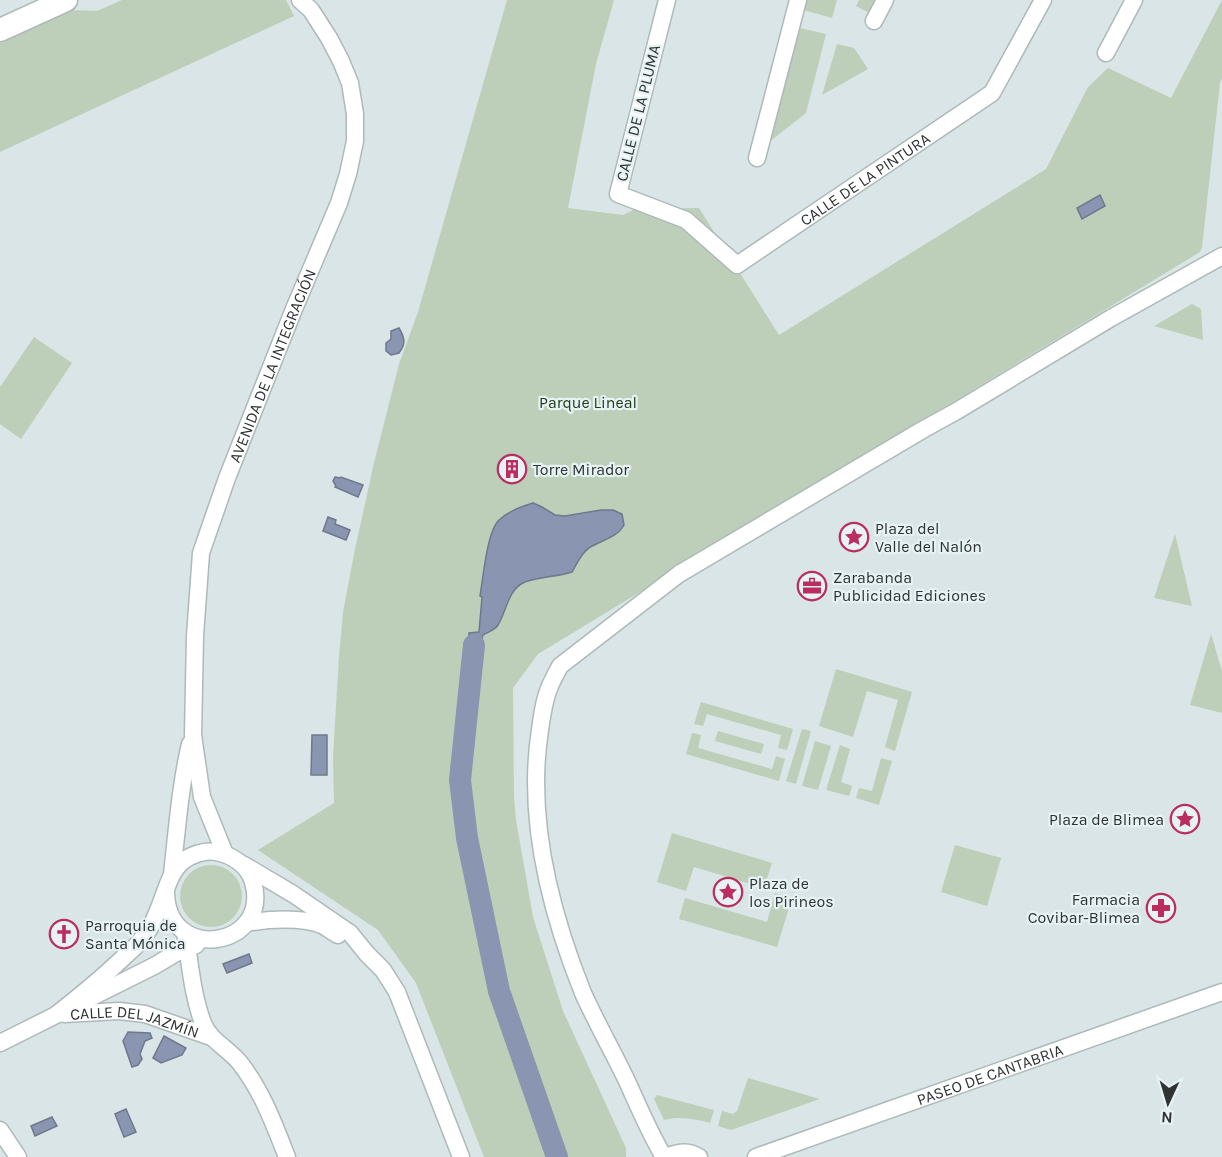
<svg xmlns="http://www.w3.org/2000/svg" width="1222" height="1157" font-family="Karla,sans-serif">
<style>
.green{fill:#bdcfb8}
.water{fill:#8a95b2;stroke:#6f788c;stroke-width:1.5}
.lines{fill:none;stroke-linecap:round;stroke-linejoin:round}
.canal{stroke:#8a95b2;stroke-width:22}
.street-casing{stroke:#aeb9ba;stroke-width:19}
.secondary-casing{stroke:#aeb9ba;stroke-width:25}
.street{stroke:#fff;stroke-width:16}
.secondary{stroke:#fff;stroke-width:22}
.labels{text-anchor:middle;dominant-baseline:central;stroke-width:4.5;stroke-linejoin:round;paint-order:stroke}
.street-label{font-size:16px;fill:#2f3334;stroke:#e6f2f3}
.park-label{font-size:16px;fill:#203e16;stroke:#e6f2f3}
.poi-label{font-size:16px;fill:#2f3334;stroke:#e6f2f3;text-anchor:start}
</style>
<rect width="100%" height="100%" fill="#d9e5e6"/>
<g class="green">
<path d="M122,0h164l8,16 -294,136v-109l69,-33 28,1z"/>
<path d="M507,0h107l-18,64 -28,144 55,7 12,-6 64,-1 80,127 267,-166 42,-82 20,-19 63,30 51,-98v78l-2,5 -18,164 -2,5 -662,402 -25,34 1,109 2,23 17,97 30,94 63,137v9h-142l-68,-174 -38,-53 -120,-80 76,-47 -1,-46 6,-101 4,-44 12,-63 19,-86 25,-99 19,-52z"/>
<path d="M803,0h34l-5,18 -32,-9z"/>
<path d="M859,0h22l-8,15 -17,-9z"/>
<path d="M795,27l31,7 -20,79 -42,33z"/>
<path d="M837,44l17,4 14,21 -46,26z"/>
<path d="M1192,304l9,5 2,31 -49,-14z"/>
<path d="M34,337l38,26 -51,76 -21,-15v-37z"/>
<path d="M1175,534l17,72 -38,-8z"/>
<path d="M1211,634l11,37v42l-32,-8z"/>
<path d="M836,669l76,23 -17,59 -10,-4 13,-47 -31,-9 -14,46 -34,-11z"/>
<path d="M701,702l92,27 -6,21 -9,-2 3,-13 -74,-21 -4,12 -9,-2z"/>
<path d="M802,729l9,2 -15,53 -10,-3z"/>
<path d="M718,731l46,13 -3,10 -46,-13z"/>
<path d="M692,733l9,2 -3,13 74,21 4,-13 9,3 -6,22 -93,-27z"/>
<path d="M815,741l16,5 -13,44 -16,-4z"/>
<path d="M840,745l10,4 -9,33 11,4 -3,10 -23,-6z"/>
<path d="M881,758l11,3 -13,44 -23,-7 3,-10 13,3z"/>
<path d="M672,833l100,30 -8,25 -70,-21 -8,24 -29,-9z"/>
<path d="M955,845l46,13 -14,48 -46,-14z"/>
<circle cx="211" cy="896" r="31"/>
<path d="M775,893l17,5 -15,49 -98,-28 6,-21 82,24z"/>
<path d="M748,1078l72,21 -89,31 -13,-4 4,-15 11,3 4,-3z"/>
<path d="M657,1095l57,15 -4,13c-15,-4 -30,-7 -46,-3l-10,-21z"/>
</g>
<g class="water">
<path d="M1100,195l5,11 -23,13 -5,-11z"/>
<path d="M399,328c6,10 7,16 0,25l-8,2 -5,-4v-8l5,-4v-8z"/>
<path d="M335,477l5,1 1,-1 22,8 -5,12 -23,-10 1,-1 -3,-5z"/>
<path d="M533,503l9,4 13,8 10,1 36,-6h12l9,4 2,11c-7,13 -23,15 -35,23 -8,5 -12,16 -17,24 -14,5 -39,5 -51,12 -13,8 -15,28 -23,41 -3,5 -10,7 -15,10l-3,10h-11v-12l10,-1 3,-35 -2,-1c3,-17 7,-65 19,-76 10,-9 21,-13 34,-17z"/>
<path d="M328,517l8,3 -1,4 15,6 -4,10 -23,-9z"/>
<path d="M312,735h15v40h-16z"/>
<path d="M249,954l3,9 -25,10 -4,-9z"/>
<path d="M128,1032l22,1 2,5 -7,3 -5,13 2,5 -4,6 -6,2 -9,-26z"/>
<path d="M164,1036l22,12 -4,7 -21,8 -8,-5z"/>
<path d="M126,1109l10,23 -12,5 -9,-23z"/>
<path d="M52,1117l5,9 -22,10 -4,-10z"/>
</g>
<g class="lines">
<path class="canal" d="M474,645l-14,135 7,58 32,153 58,166"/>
<g class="street-casing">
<g id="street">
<path id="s1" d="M667,0l-49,194 68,26 51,45 255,-172 51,-93"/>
<path d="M874,21l11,-21"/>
<path d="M1106,53l28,-53"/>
<path d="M757,158l41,-158"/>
<path id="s2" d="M225,854l-23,-57 -9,-62 2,-99 6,-83 26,-75 67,-169 45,-106 9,-29 7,-33v-27l-5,-31 -9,-22 -12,-23 -18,-28 -11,-10"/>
<path d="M244,865l49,29 57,39 17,21 16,16 14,22 64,165"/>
<path d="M172,874c5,-44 8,-87 18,-130"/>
<path d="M247,923c21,-4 55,-6 75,2 5,3 11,7 16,10"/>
<path d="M185,932c5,30 7,62 18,91 7,18 25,25 37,40 22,28 34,61 47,94"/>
<path d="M57,1014c23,-18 45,-36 66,-56 6,-6 14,-12 19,-19 6,-7 11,-16 14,-24 8,-16 12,-41 26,-53 8,-7 22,-12 34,-10 16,3 32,13 37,30 19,66 -87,83 -87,9"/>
<path id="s3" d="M64,1014l55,-3 26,3 66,23"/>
<path d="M0,1043l154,-77 22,-13 20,-8"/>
<path d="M0,1130l18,27"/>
<path d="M664,1157c-15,-25 -26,-52 -38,-78 -14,-29 -30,-57 -43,-86 -33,-82 -57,-174 -43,-263 2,-15 4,-30 10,-44 3,-7 7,-14 10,-20l119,-92 245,-145 31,-17 156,-94 111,-62"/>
<path d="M666,1157c12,-5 22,-7 33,0"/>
<path id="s4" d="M756,1157l466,-165"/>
</g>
</g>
<g class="secondary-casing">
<path id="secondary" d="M0,30l66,-30"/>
</g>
<use href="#street" class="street"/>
<use href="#secondary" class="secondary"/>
</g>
<defs>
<g id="building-ring" transform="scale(1.5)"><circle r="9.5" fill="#e6f2f3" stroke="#bb2d5f" stroke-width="1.5"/><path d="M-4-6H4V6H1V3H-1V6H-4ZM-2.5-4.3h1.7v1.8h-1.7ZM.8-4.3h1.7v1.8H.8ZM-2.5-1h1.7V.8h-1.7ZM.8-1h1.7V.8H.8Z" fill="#bb2d5f"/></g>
<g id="sight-ring" transform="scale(1.5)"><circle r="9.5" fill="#e6f2f3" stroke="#bb2d5f" stroke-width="1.5"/><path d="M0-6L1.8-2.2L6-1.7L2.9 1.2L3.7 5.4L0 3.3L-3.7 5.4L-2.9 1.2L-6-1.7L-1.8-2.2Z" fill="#bb2d5f"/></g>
<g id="office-ring" transform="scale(1.5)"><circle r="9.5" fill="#e6f2f3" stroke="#bb2d5f" stroke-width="1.5"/><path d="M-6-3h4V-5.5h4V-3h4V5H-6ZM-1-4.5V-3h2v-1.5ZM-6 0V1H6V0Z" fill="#bb2d5f"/></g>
<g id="pharmacy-ring" transform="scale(1.5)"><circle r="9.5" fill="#e6f2f3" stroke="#bb2d5f" stroke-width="1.5"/><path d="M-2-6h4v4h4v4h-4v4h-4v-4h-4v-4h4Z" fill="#bb2d5f"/></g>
<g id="church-ring" transform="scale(1.5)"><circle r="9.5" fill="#e6f2f3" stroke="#bb2d5f" stroke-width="1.5"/><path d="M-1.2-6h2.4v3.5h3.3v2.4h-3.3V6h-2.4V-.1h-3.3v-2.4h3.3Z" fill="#bb2d5f"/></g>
</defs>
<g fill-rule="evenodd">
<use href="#building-ring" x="512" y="469"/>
<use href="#sight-ring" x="854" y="537"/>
<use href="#office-ring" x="812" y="586"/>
<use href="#sight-ring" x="1185" y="819"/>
<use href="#sight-ring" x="728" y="892"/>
<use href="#pharmacy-ring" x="1161" y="908"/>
<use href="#church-ring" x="64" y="934"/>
</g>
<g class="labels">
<g class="street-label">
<text transform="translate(638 113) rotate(-76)">CALLE DE LA PLUMA</text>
<text stroke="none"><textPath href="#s1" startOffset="495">CALLE DE LA PINTURA</textPath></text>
<text stroke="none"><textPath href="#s2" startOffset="507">AVENIDA DE LA INTEGRACIÓN</textPath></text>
<text stroke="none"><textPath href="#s3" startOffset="72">CALLE DEL JAZMÍN</textPath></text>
<text stroke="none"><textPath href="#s4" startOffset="248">PASEO DE CANTABRIA</textPath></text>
</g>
<g class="park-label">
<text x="588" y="402">Parque Lineal</text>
</g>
<g class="poi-label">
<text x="533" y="469">Torre Mirador</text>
<text x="875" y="528">Plaza del<tspan x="875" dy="18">Valle del Nalón</tspan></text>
<text x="833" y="577">Zarabanda<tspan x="833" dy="18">Publicidad Ediciones</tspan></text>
<text x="1164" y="819" text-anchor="end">Plaza de Blimea</text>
<text x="749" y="883">Plaza de<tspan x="749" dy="18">los Pirineos</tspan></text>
<text x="1140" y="899" text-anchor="end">Farmacia<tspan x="1140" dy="18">Covibar-Blimea</tspan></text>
<text x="85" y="925">Parroquia de<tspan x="85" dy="18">Santa Mónica</tspan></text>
</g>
</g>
<g transform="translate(1168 1103) rotate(184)" stroke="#e6f2f3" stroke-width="4.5" paint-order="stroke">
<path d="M0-4.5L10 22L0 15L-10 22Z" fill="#2f3334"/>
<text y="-9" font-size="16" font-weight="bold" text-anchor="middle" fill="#2f3334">N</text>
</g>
</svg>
